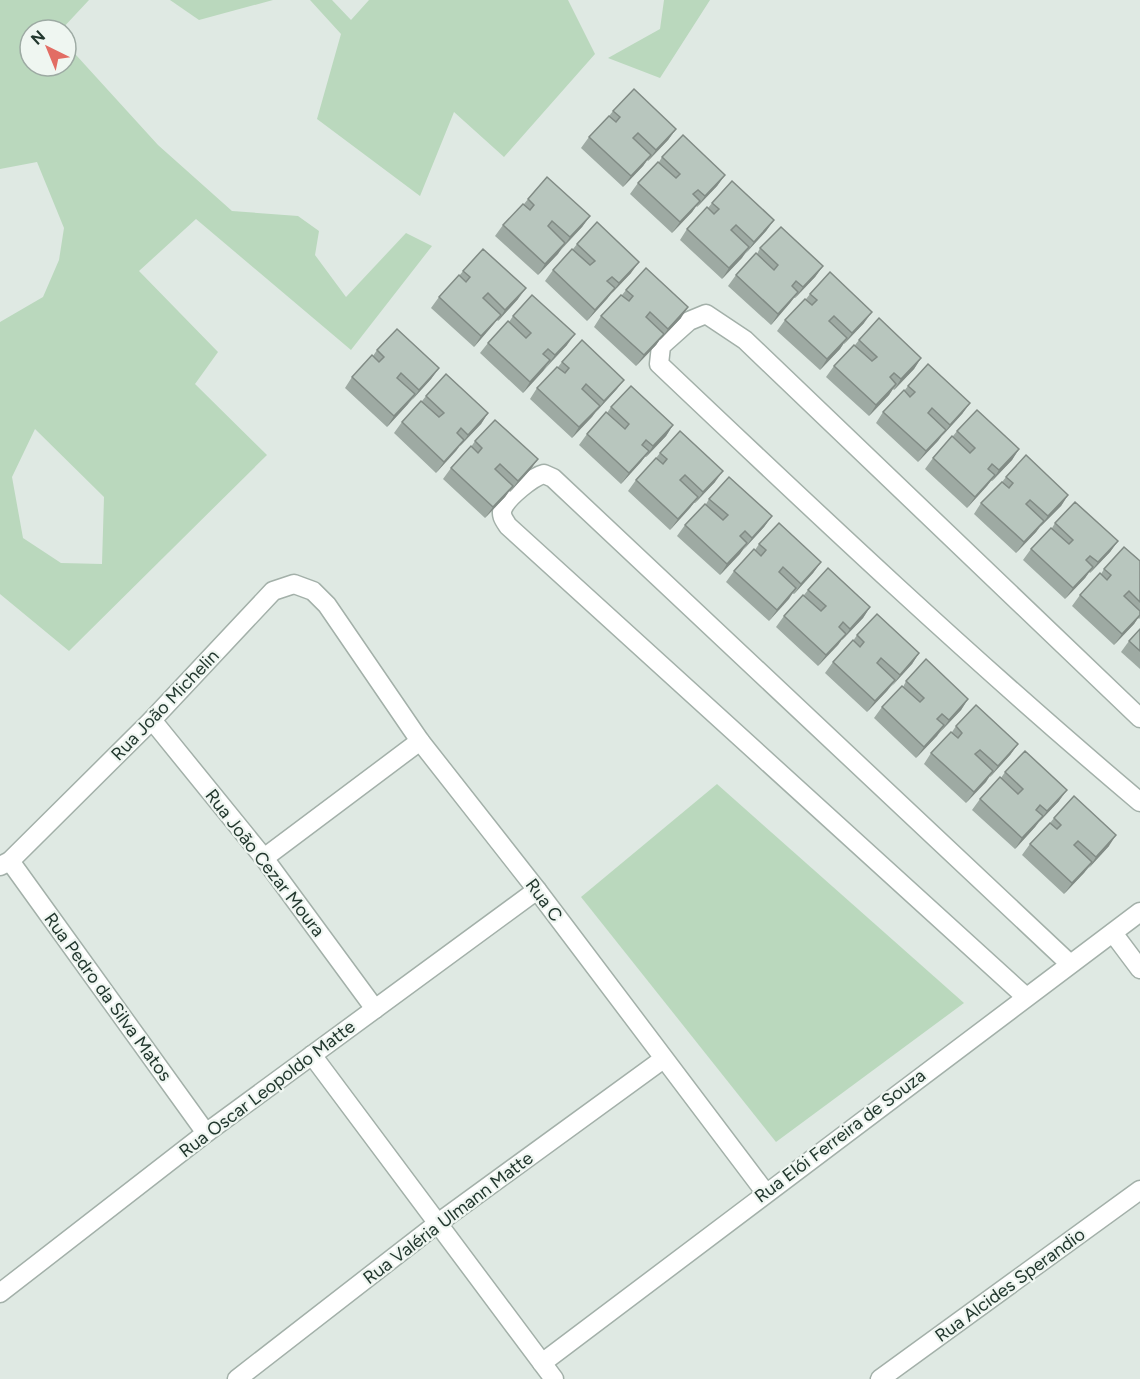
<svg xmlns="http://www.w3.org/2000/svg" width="1140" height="1379" font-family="Figtree,sans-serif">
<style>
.green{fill:#bad8bd;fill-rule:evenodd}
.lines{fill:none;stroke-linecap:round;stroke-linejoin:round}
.minor-casing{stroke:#a3b0a9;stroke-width:21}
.minor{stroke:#fff;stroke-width:18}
.wall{fill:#9eaaa3}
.shaded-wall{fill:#818b85}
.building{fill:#b8c6be;stroke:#818b85;stroke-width:1.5}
.labels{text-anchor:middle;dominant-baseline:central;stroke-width:4.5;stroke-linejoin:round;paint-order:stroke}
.street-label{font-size:18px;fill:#22372e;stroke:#eff6f1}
</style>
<rect width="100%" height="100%" fill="#dfe9e3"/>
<g class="green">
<path d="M0,0h89l-28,30h-31v36h36v-22l92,101 74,66 66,5 21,15 -4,24 31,42 60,-64 26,13 -81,104 -155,-131 -57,52 79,81 -23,32 72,71 -198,196 -69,-57v-272l43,-25 16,-37 5,-32 -27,-66 -37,7zM35,429l69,68 -2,67 -41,-1 -38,-25 -11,-61z"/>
<path d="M170,0h103l-74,20z"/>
<path d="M310,0h22l19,20 18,-20h199l27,54 -91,103 -50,-45 -34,84 -103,-77 24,-85z"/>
<path d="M664,0h46l-50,78 -52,-20 52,-29z"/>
<path d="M717,784l247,219 -188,139 -195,-245z"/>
</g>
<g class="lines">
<g class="minor-casing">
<g id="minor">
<path d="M1140,718l-395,-378 -39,-26 -17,7 -28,25 -2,18c157,149 315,298 481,438"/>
<path d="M152,720l112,138 111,151"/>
<path d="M264,858l156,-117"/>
<path d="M10,861l196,272"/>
<path d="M0,866l10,-5 142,-141 121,-129 21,-7 19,7 14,14 93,136 117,149 228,302"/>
<path d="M1113,933l27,36"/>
<path d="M1026,997l-518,-471c-4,-6 -8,-11 -5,-18 5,-11 29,-31 41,-34l9,4 517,486"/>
<path d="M312,1055l242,324"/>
<path d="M0,1293l206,-160 331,-243"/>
<path d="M542,1363l598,-451"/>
<path d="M237,1379l201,-156 224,-163"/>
<path d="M880,1379l260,-189"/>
</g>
</g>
<use href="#minor" class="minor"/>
</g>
<g class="wall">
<path d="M613,111l63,18 -8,11 -20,21 -1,-1 -4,6 -20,21 -42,-39 8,-11 20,-21z"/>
<path d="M662,157l63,18 -8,11 -20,21 -1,-1 -4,6 -20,21 -42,-39 8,-11 21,-21z"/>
<path d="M528,199l62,17 -8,11 -44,48 -43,-39 8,-11 21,-21z"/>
<path d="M712,203l62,17 -8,11 -44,48 -42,-39 7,-11 21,-21z"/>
<path d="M577,244l54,29 -20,21 -24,27 -42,-40 8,-11 20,-21z"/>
<path d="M760,248l63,18 -8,11 -20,21h-1l-23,27 -43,-39 8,-11 21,-21z"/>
<path d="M463,271l55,28 -20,22 -1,-1 -23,27 -43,-39 8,-11 20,-21z"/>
<path d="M626,290l55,28 -21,22v-1l-4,6 -20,21 -42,-39 7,-11 21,-21z"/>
<path d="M810,294l54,29 -20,21v-1l-4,6 -20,21 -43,-39 8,-11 21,-21z"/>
<path d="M513,316l54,29 -44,48 -43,-40 8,-10 21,-21z"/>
<path d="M859,340l62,18 -7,11 -20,21 -1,-1 -4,6 -20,21 -43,-39 8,-11 21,-21z"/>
<path d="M377,350l62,18 -8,11 -44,48 -42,-39 7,-11 21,-21z"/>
<path d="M562,362l62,18 -8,10 -44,48 -42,-39 7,-11 21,-21z"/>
<path d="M908,386l62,17 -8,11 -44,48 -42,-39 7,-11 21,-21z"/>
<path d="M426,396l62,17 -7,11 -21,22v-1l-24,28 -42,-40 8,-11 20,-21z"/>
<path d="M611,407l62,18 -7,11 -20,21h-1l-24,27 -42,-39 8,-11 20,-21z"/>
<path d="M957,431l62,18 -7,11 -20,21h-1l-24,27 -42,-39 8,-11 20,-22z"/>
<path d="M475,441l63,18 -8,11 -20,22 -1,-1 -4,6 -20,21 -42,-39 8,-11 20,-21z"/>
<path d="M660,453l55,29 -20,21h-1l-24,27 -42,-39 8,-11 20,-22z"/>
<path d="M1006,477l62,18 -7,11 -21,21 -4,5 -20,21 -42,-39 7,-11 21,-21z"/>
<path d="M709,499l63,17 -8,11 -44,48 -43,-39 8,-11 21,-21z"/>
<path d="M1055,523l63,18 -8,11 -20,21 -1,-1 -4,6 -20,21 -42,-39 8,-11 21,-21z"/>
<path d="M759,544l62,18 -8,11 -19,21 -2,-1 -23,28 -43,-39 8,-11 21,-21z"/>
<path d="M1140,561v57l-1,1 -1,-1 -4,6 -20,21 -42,-39 8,-11 21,-21 3,-5z"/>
<path d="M808,590l62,17 -7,11 -21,22v-1l-24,27 -42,-39 8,-11 20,-21z"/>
<path d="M1140,629v40l-19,-17 8,-11z"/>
<path d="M857,635l62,18 -7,11 -45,48 -42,-39 8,-11 20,-21z"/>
<path d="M906,681l62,18 -7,11 -45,48 -42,-40 8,-11 21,-20z"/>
<path d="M956,726l62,18 -8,11 -20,22v-1l-24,27 -42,-39 7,-11 21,-21z"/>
<path d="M1005,772l54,29 -20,21 -4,5 -20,22 -43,-39 8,-11 21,-21z"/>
<path d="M1054,818l55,28 -45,48 -42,-39 8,-11 20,-21z"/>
</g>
<g class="shaded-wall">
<path d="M676,129l-8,11 -20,21 8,-11z"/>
<path d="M651,155l-8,11 -20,21 8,-11z"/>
<path d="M725,175l-8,11 -20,21 8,-11z"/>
<path d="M700,201l-8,11 -20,21 8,-11z"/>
<path d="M590,216l-8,11 -20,21 8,-11z"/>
<path d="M774,220l-8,11 -20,22 8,-11z"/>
<path d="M565,243l-7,11 -20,21 7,-11z"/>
<path d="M749,247l-7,11 -20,21 7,-11z"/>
<path d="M639,262l-8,11 -20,21 8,-11z"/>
<path d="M823,266l-8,11 -20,21 8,-11z"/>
<path d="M526,288l-8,11 -20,22 7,-11z"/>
<path d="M615,288l-8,11 -20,22 8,-11z"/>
<path d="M798,292l-8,11 -19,22 7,-11z"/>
<path d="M688,307l-7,11 -21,22 8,-11z"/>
<path d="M872,312l-8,11 -20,21 8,-11z"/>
<path d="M501,315l-8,10 -19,22 7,-11z"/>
<path d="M575,334l-8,11 -20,21 8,-11z"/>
<path d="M664,334l-8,11 -20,21 8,-11z"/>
<path d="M847,338l-7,11 -20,21 7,-11z"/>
<path d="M921,358l-7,11 -20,21 7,-11z"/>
<path d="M550,360l-7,11 -20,22 7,-11z"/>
<path d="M439,368l-8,11 -19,21 7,-10z"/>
<path d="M624,380l-8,10 -20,22 8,-11z"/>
<path d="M896,384l-7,11 -20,21 7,-11z"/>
<path d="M415,394l-8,11 -20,22 7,-11z"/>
<path d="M970,403l-8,11 -20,22 8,-11z"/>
<path d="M600,406l-8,11 -20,21 7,-11z"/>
<path d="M488,413l-7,11 -21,22 8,-11z"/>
<path d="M673,425l-7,11 -20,21 7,-11z"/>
<path d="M946,430l-8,11 -20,21 8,-11z"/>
<path d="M464,440l-8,11 -20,22 8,-11z"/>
<path d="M1019,449l-7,11 -20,21 7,-11z"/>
<path d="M649,451l-8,11 -20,22 8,-11z"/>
<path d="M538,459l-8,11 -20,22 8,-11z"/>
<path d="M723,471l-8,11 -20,21 8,-11z"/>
<path d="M995,475l-8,11 -20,22 8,-11z"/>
<path d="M513,486l-8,11 -20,21 8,-11z"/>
<path d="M1068,495l-7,11 -21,21 8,-11z"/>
<path d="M698,497l-8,11 -20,22 8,-11z"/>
<path d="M772,516l-8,11 -20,22 8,-11z"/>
<path d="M1044,521l-8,11 -20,21 8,-11z"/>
<path d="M1118,541l-8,11 -20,21 8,-11z"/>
<path d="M747,543l-7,11 -20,21 7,-11z"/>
<path d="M821,562l-8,11 -19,21 7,-10z"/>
<path d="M1093,567l-8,11 -20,21 8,-11z"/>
<path d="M796,588l-7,11 -20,22 8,-11z"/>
<path d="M870,607l-7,11 -21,22 8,-11z"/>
<path d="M1140,615l-6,9 -20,21 8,-11z"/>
<path d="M846,634l-8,11 -20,21 8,-11z"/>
<path d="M919,653l-7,11 -20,22 8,-11z"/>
<path d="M895,680l-8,11 -20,21 8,-11z"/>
<path d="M968,699l-7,11 -20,21 8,-11z"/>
<path d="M944,725l-7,11 -21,22 8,-11z"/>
<path d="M1018,744l-8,11 -20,22 8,-11z"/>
<path d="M993,771l-7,11 -20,21 8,-11z"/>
<path d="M1067,790l-8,11 -20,21 8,-11z"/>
<path d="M1043,816l-8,11 -20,22 7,-11z"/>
<path d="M1116,835l-7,11 -20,22 7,-11z"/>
<path d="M1092,862l-8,11 -20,21 8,-11z"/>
</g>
<g class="building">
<path d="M634,89l42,40 -20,21 -18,-17 -5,5 18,17 -20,21 -42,-39 20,-21 7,6 4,-5 -7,-6z"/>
<path d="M683,135l42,40 -20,21 -7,-6 -5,4 7,7 -20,21 -42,-39 20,-21 18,16 4,-4 -18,-17z"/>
<path d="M547,177l43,39 -20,21 -18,-16 -4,5 17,17 -20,21 -42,-39 20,-21 7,6 4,-5 -6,-6z"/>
<path d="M732,181l42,39 -20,22 -18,-17 -5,5 18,17 -20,21 -42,-39 20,-22 7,7 5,-5 -7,-6z"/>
<path d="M597,222l42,40 -20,21 -7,-6 -5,4 8,7 -20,22 -42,-40 19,-21 18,16 5,-4 -18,-17z"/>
<path d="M781,227l42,39 -20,21 -7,-6 -4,5 6,6 -20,22 -42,-39 20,-22 18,17 4,-5 -18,-17z"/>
<path d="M483,249l43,39 -21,22 -17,-17 -5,5 18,17 -20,21 -42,-39 20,-22 7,7 4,-5 -7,-6z"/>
<path d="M646,268l42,39 -20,22 -18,-17 -4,5 18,17 -20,21 -43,-39 20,-21 8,6 4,-5 -7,-6z"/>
<path d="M830,272l42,40 -20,21 -18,-17 -5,5 18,17 -20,21 -42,-39 20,-21 7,6 5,-5 -7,-6z"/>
<path d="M532,295l43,39 -20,21 -7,-6 -5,5 7,6 -20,22 -42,-39 20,-22 18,17 5,-5 -18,-17z"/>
<path d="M879,318l42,40 -20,21 -7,-6 -4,4 6,7 -20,21 -42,-39 20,-21 18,16 5,-4 -18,-17z"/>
<path d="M397,329l42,39 -20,22 -18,-17 -4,5 18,16 -21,22 -42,-39 20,-22 7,7 5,-5 -7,-7z"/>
<path d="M582,340l42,40 -20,21 -18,-17 -4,5 18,17 -21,21 -42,-39 20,-21 8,6 4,-5 -7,-6z"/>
<path d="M928,364l42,39 -20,22 -18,-17 -4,5 18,17 -20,21 -43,-39 21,-22 6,7 5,-5 -7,-6z"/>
<path d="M446,374l42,39 -20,22 -7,-7 -4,5 7,7 -20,22 -42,-40 19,-21 18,16 5,-4 -18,-17z"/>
<path d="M631,386l42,39 -20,21 -7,-6 -4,5 7,6 -20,22 -42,-39 19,-22 19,17 4,-5 -18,-17z"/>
<path d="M977,410l42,39 -20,21 -7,-6 -4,5 7,6 -20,22 -42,-39 19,-22 18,17 5,-5 -18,-17z"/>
<path d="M495,420l43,39 -20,22 -18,-17 -5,5 18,17 -20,21 -42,-39 20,-22 7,7 4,-5 -7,-7z"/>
<path d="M680,431l43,40 -20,21 -18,-17 -5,5 18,17 -20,22 -42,-39 20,-22 7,6 4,-5 -7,-6z"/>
<path d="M1026,455l42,40 -20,21 -18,-16 -4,4 18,17 -20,21 -43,-39 21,-21 7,6 4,-5 -7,-6z"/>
<path d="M729,477l43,39 -20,22 -7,-7 -5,5 7,7 -20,21 -42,-39 20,-21 18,16 5,-5 -19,-16z"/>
<path d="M1075,502l43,39 -20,21 -8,-6 -4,4 7,7 -20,21 -42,-39 20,-21 18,16 4,-4 -18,-17z"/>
<path d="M779,523l42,39 -20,22 -18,-17 -4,5 17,16 -19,22 -43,-39 20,-22 7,7 5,-6 -7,-6z"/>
<path d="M1124,547l16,14v41l-11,-11 -5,5 16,15v4l-18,19 -42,-39 20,-22 7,7 4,-5 -7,-6z"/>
<path d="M828,568l42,39 -20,22 -7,-7 -4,5 7,7 -20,21 -42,-39 19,-21 18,16 5,-5 -18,-16z"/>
<path d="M877,614l42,39 -19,22 -19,-17 -4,5 18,17 -20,21 -42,-39 20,-22 7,7 4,-5 -7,-7z"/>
<path d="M1140,629v22l-11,-10z"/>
<path d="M926,659l42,40 -19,21 -7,-6 -5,5 7,6 -20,22 -42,-40 20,-21 18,16 4,-4 -18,-17z"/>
<path d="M976,705l42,39 -20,22 -18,-16 -5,4 18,17 -19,21 -43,-39 20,-21 7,6 4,-5 -6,-7z"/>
<path d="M1025,751l42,39 -20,21 -7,-6 -4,5 7,6 -21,22 -42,-39 20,-22 18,17 5,-5 -18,-17z"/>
<path d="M1074,796l42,39 -20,22 -18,-16 -4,4 18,17 -20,21 -42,-39 20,-21 7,6 4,-4 -7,-7z"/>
</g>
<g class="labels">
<g class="street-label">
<text transform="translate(165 705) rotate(-46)">Rua João Michelin</text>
<text transform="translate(265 863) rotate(52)">Rua João Cezar Moura</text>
<text transform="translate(544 900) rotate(53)">Rua C</text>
<text transform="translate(108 997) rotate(54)">Rua Pedro da Silva Matos</text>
<text transform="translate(267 1089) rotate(-37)">Rua Oscar Leopoldo Matte</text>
<text transform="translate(840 1136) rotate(-37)">Rua Elói Ferreira de Souza</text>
<text transform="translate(448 1218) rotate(-37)">Rua Valéria Ulmann Matte</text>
<text transform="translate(1010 1285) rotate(-36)">Rua Alcides Sperandio</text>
</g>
</g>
<g transform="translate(48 48) rotate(317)"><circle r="28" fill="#eff6f1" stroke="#9daaa3" stroke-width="1.5"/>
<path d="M0-4.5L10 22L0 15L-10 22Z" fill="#e26d64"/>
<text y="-9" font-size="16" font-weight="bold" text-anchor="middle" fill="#22372e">N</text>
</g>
</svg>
